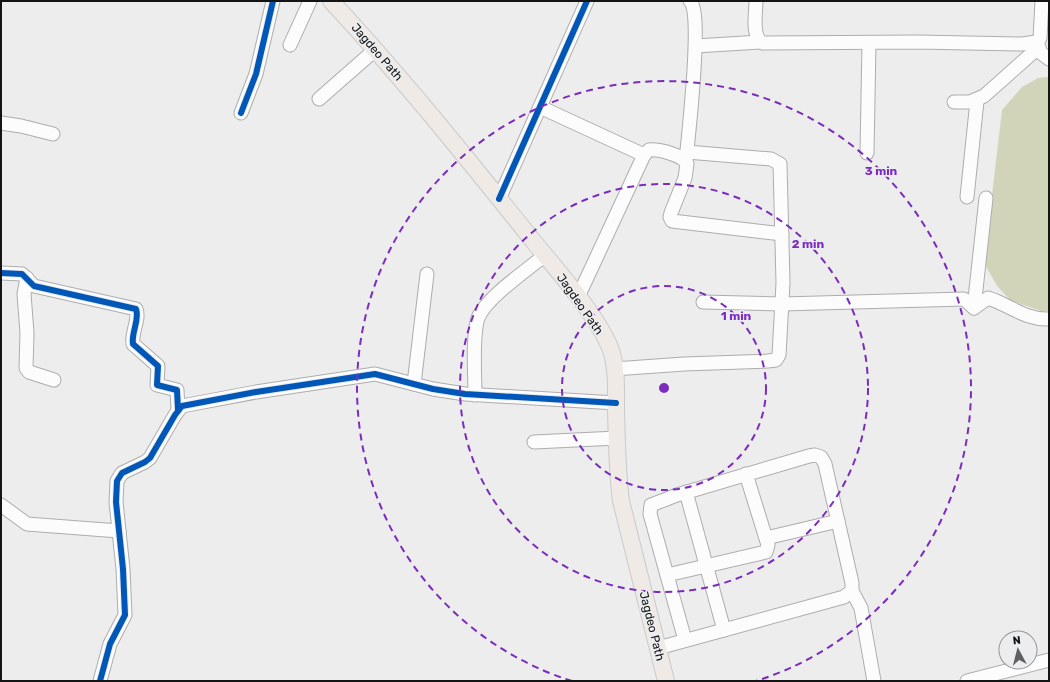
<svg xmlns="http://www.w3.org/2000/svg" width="1050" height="682" font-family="Rubik,sans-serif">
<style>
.green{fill:#d2d4ba}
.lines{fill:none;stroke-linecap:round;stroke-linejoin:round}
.minor-casing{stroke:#adadae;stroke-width:15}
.major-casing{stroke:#cacaca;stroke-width:18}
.minor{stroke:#fcfcfc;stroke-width:13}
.major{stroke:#efeae6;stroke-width:16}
.cycleway-casing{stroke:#ecedef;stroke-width:8}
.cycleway{stroke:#0057b8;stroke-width:6}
.ring{fill:none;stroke:#7b2cbf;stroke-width:2;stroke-dasharray:7 5}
.labels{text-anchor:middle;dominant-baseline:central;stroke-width:3.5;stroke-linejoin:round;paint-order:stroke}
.street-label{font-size:12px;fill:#141415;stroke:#ecedef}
.centre{fill:#7b2cbf;stroke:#ecedef;stroke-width:2}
.ring-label{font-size:12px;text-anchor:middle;font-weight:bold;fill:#7b2cbf;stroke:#ecedef;stroke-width:3.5;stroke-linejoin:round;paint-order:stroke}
</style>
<rect width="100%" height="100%" fill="#ededee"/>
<path class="green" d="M1049,77v234h-8l-31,-11 -13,-14 -13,-23 18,-153 20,-23 16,-9z"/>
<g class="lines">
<g class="minor-casing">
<g id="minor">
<path d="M756,1c0,11 -5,37 7,42l155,-1 104,2 15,-2 3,-4 2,-37"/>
<path d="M1037,42l4,11 8,6"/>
<path d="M290,45l20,-44"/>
<path d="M696,46l64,-4"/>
<path d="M319,99l57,-50"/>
<path d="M954,102h16l14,-6 54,-48"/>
<path d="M540,107l104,48"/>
<path d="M241,113l15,-39 17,-73"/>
<path d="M1,123l20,3 32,8"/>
<path d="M867,153l2,-110"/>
<path d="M686,160c2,-21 17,-151 4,-159"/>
<path d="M967,197l10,-96"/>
<path d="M499,199l88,-198"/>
<path d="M1,273l21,1 12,12 102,23c4,11 -5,23 -3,35l25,22 -1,19 20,5 1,20"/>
<path d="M27,278l-3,16 3,39 -1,35 3,4 25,8"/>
<path d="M578,297l66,-142 5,-5c10,-1 34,5 38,14l-2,14 -14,35 -1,4 2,4 110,13"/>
<path d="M703,302l79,2 182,-5 10,9 14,-10c22,7 37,22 61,21"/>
<path d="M974,308l12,-110"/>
<path d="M614,369l70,-5 84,-3 8,-1 3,-5 4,-72 -3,-119 -9,-5 -84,-7"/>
<path d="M414,384l13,-110"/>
<path d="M475,395c0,-20 -3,-59 3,-77 8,-20 49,-48 67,-63"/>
<path d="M534,442l83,-4"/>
<path d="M686,492l38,138"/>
<path d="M1,505l26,19 92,7"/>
<path d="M766,538l72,-17"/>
<path d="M667,575l99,-23 2,-7 -22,-71"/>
<path d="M852,591l9,17 13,73"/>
<path d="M658,648l186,-51 8,-6v-8l-27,-119 -4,-7 -6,-2 -6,1 -132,39 -26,10 -1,9 35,126"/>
<path d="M100,681l10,-37 15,-29 -2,-46 -7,-67 1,-21 5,-8 23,-11 5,-4 25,-43 7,-9 74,-14 119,-18 58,15 32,5 151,9"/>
<path d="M967,681l82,-21"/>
</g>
</g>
<g class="major-casing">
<path id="major" d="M331,1c70,75 135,156 199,236 25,31 67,77 81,113 6,19 5,41 5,60 1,31 1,61 5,91l45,180"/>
</g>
<use href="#minor" class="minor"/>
<use href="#major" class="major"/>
<g class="cycleway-casing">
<g id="cycleway">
<path d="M241,113l15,-39 17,-73"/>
<path d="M499,199l88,-198"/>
<path d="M1,273l21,1 12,12 102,23c4,11 -5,23 -3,35l25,22 -1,19 20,5 1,20"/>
<path d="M100,681l10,-37 15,-29 -2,-46 -7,-67 1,-21 5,-8 23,-11 5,-4 25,-43 7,-9 74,-14 119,-18 58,15 32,5 151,9"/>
</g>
</g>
<use href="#cycleway" class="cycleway"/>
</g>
<g class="ring">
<circle cx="664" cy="388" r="102"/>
<circle cx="664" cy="388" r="204"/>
<path d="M572 681A307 307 0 1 1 756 681"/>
</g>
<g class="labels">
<g class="street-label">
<text transform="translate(377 52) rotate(49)">Jagdeo Path</text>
<text transform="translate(580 304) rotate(55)">Jagdeo Path</text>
<text transform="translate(652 626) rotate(76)">Jagdeo Path</text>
</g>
</g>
<circle cx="664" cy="388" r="6" class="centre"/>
<g class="ring-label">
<text x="881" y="175">3 min</text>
<text x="808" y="248">2 min</text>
<text x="736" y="320">1 min</text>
</g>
<rect width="1050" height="682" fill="none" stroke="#141415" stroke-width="4"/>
<g transform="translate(1018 650) rotate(353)"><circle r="19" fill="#ecedef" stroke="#969698"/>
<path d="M0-3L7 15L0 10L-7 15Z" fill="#606061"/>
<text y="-6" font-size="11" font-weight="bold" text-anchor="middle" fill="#141415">N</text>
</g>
</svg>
